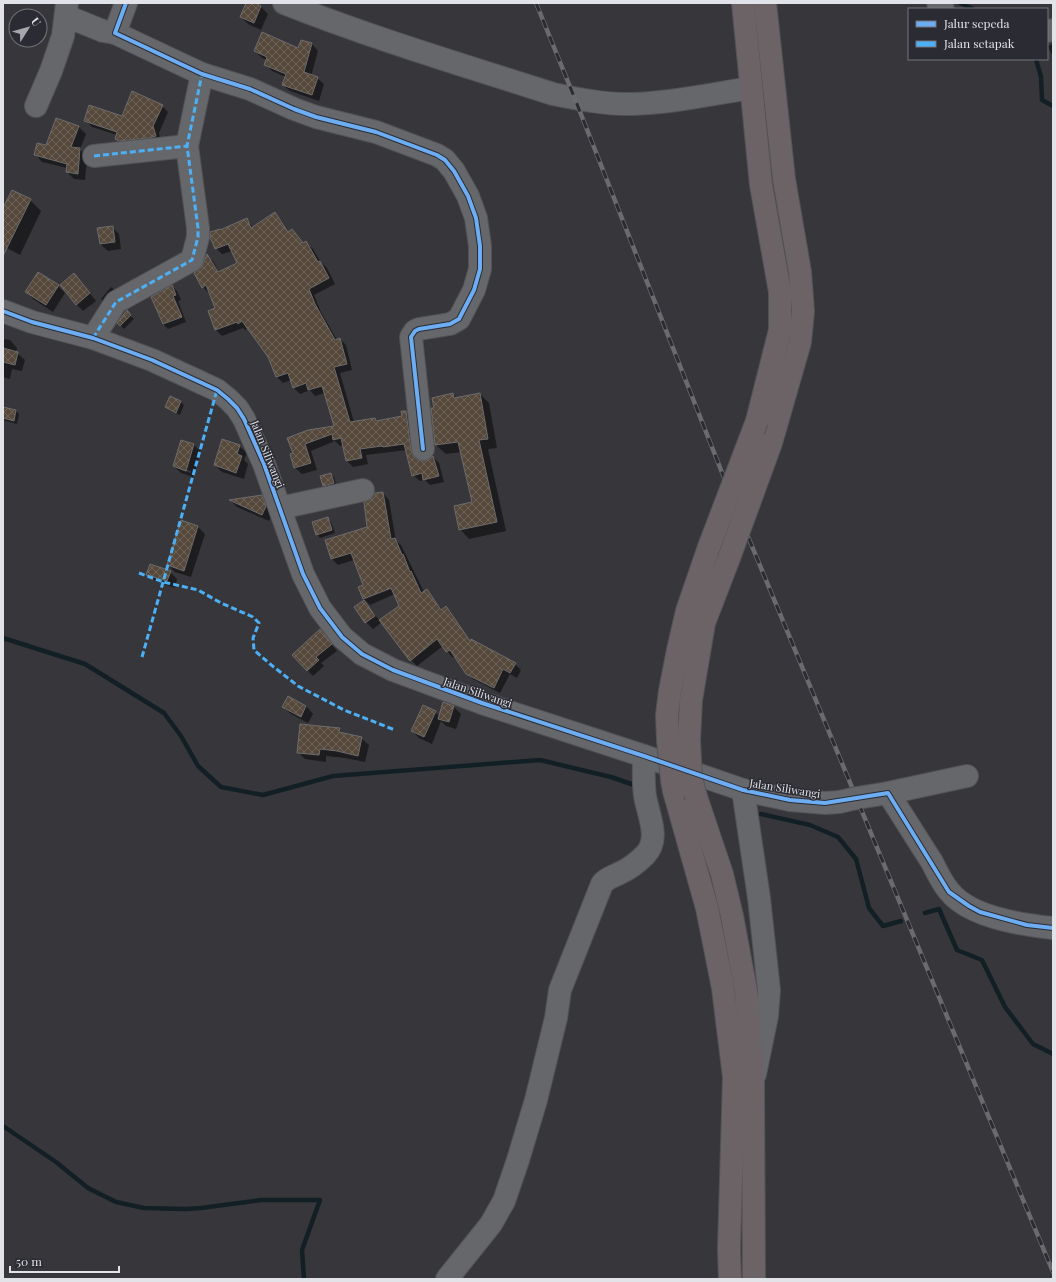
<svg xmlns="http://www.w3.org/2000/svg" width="1056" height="1282" font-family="'Playfair Display',serif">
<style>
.shadow{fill:#0007;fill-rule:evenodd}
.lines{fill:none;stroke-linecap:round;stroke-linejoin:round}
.stream{stroke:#122025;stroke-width:4.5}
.building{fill:url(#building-cross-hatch);stroke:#6c6b6c}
.minor-casing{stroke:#525356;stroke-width:24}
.major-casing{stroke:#525356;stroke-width:24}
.minor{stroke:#66676a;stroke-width:22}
.major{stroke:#6c6367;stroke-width:22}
.rail-casing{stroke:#6b6b6d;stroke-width:4.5}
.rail{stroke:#2b2c33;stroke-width:3;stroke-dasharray:9;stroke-linecap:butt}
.minor-bridge-casing{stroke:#525356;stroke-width:24;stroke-linecap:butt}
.major-bridge-casing{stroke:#525356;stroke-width:24;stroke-linecap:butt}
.minor-bridge{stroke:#66676a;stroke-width:22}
.major-bridge{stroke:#6c6367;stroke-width:22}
.quiet{stroke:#4cb0f7;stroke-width:3;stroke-dasharray:6 3;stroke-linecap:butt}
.cycleway-casing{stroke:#2b2c33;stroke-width:6}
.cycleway{stroke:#6dadf4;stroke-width:4}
.labels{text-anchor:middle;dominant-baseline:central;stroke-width:3;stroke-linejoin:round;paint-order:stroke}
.street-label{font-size:11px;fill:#e2e3e8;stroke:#2b2c33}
</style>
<defs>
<pattern id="building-cross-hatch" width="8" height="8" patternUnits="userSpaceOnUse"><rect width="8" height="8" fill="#56493c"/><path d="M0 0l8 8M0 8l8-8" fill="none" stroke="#6e6358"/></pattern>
</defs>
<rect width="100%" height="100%" fill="#37373b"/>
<g class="shadow">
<path d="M247,3h6l8,4 7,7 -7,16 -13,-6 -7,-7z"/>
<path d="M301,41l11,3 6,7 -7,25 6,2 7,6 -5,17 -29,-10 -7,-6 3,-8 -14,-6 -7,-7 2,-4 -5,-2 -7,-7 44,-2z"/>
<path d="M1053,44v12l-6,-10z"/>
<path d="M162,106l6,6 -9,21 2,9 -39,3 -6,-6 1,-4 -25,-8 -7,-7 37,-3z"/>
<path d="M56,119l23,8 7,7 -6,15 7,8 -2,23 -11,-1 -7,-7v-4l-25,-6 -7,-8 12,-8z"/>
<path d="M30,200l11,11 -21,44 -17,-9v-36z"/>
<path d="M275,214l6,6 8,12 3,-2 12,14 2,-1 7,6 7,12 7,7 8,16 -21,11 7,17 16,28 3,-1 6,6 6,25 -12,3 14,49 21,-2 2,1 26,-4 3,-5 6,6 6,43 6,1 7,-2 2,-3 6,6 5,19 -14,3 -5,-5 -5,1 -7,-6 -6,-25 -41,5 2,9 -15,3 -7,-7 -3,-15 -3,1 -5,-5 -24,10 6,19 -15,4 -7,-6 -4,-13 4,-1 -6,-15 46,-13 -10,-33 -10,3 -5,-6 -10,4 -7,-7 -2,-7 -8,3 -6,-6 -8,-21 -21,-28 -3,2 -2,-2 -21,8 -7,-7 1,-20 -6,-16h-1l-6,-6v-19l4,-12 6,5 6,11 19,-9 -5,-12 -11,3 -6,-6 4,-17 26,-12 7,8z"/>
<path d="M112,227l7,7 2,15 -13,2 -8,-7z"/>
<path d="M81,282l15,19 -13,10 -7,-7z"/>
<path d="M58,286l7,7 -12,19 -20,-13 -7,-7z"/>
<path d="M172,286l5,5 4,9 -3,1 8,21 -18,7 -5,-5 -11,-26z"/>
<path d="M111,287l6,5 -11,11 -5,-4z"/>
<path d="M126,312l8,7 -10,10 -6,-6z"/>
<path d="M3,339l7,1 7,8 -1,4 9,8 -3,11 -10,-2 -2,10 -7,-2z"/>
<path d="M453,394l4,4 23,-4 9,9 8,45 -9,1 18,82 -37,8 -9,-10 13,-26 -11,-51 -16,2 -10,-9 -4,-36h3z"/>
<path d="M170,397l11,5 3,3 -4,10 -11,-5 -3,-3z"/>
<path d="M3,408l13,3 3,3 -2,10 -14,-4z"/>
<path d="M182,441l12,4 7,7 -8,25 -12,-4 -7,-7zM181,468l10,3v2l-10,-3z"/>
<path d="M239,446l8,7 -3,7 4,4 -4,15 -22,-7 -7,-7z"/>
<path d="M331,474l3,3 3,10 -10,2 -3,-4z"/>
<path d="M383,493l6,7 7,41 5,4 23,47 2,-2 6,7 10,13 4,-2 6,5h-2l22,32 43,19 6,6 -4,8 -7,-4 -10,19 -27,-14 -6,-6 -12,-17 -2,2 -10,-12 -26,20 -6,-6 -29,-38 -9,7 -7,-7 -2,-20 16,19 20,-15 -5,-12 -25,11 -6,-6 -4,-11 4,-2 -10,-26 -16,5 -6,-6 -6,-18 42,-13zM395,585l1,2 -31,12v-2z"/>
<path d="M261,496l7,7 4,11 -3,7 -32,-14 -6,-6z"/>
<path d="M328,518l3,4 4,11 -15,5 -3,-4z"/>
<path d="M198,527l7,7 -14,43 -16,-5 -7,-7z"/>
<path d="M170,572l7,7 -2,9 -20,-7 -7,-7z"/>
<path d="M320,631l17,20 -16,12 3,3 -11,10 -6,-6z"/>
<path d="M306,706l7,8 -5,9 -17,-9 -8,-7z"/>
<path d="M454,707l7,7 -5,15 -10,-3 -5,-5 -9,23 -13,-6 -7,-7 23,-19 4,4z"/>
<path d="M339,729l4,5 18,4 8,7 -4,17 -20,-4 -19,-2v6l-21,-3 -7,-7z"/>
</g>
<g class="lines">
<g class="stream">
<path d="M960,3l13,6"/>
<path d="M1036,59l5,18 1,23 11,6"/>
<path d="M3,638l82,26 79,49 17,23 17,30 23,21 42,8 70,-19 207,-16 71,17 26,9"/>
<path d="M761,814l49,11 28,12 18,22 13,49 14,18 18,-5"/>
<path d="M925,913l14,-4 18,41 25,10 23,47 28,37 20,10"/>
<path d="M3,1126l53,36 32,26 28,14 28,6 42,1 15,-1 60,-8h59l-18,50 2,29"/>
</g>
</g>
<g class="building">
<path d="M246,3h9l6,3 -7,17 -14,-6z"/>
<path d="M262,32l36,16 3,-8 11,3 -8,29 14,5 -6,18 -30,-10 4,-11 -22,-9 3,-8 -13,-6z"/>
<path d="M132,91l31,14 -10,21 3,10 -7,2 -30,3 -4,-2 2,-7 -33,-11 5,-16 33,11z"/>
<path d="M56,118l23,8 -8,21 9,1 -2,26 -12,-2 1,-8 -33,-9 3,-12 9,2z"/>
<path d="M12,190l19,9 -28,57v-48z"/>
<path d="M275,212l13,20 4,-3 11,14 3,-2 12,21 2,-1 9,17 -20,11 6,15 20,36 5,-2 7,26 -13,3 16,55 25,-4 1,3 26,-5 -1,-5h5l5,39 2,6 5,4 6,1 6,-2 3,-3 6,20 -16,4 -1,-7 -10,3 -8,-32 -21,3 -1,-1 -22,3 2,9 -16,3 -5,-23 -8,2 -1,-6 -27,10 6,19 -17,5 -4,-14 3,-1 -6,-15 21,-8 26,-4 -12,-40 -14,4 -2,-7 -13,5 -5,-15 -12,4 -8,-20 -26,-36 -4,3 -1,-2 -22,8 -7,-19 7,-3 -9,-23 -4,3 -8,-15 8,-6 5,-13 11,18 19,-9 -9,-19 -13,5 -5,-12v-5l10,-3v1l27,-12 4,10z"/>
<path d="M113,226l2,16 -15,2 -3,-16z"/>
<path d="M38,272l21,13 -13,20 -21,-13z"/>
<path d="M74,273l16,20 -14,12 -16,-20z"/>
<path d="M172,285l4,10 -3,1 9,21 -19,7 -12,-27z"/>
<path d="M127,310l4,5 -11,11 -3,-3z"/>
<path d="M3,348l15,4 -3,13 -12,-3z"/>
<path d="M453,393l1,5 26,-5 8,46 -9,1 18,82 -38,8 -5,-24 18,-4 -14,-60 -23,3 -4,-37h3l-2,-10z"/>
<path d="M170,396l11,5 -5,12 -11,-6z"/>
<path d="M3,407l13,3 -2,11 -11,-3z"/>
<path d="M222,439l18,6 -3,9 5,2 -6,17 -22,-8z"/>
<path d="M181,440l13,4 -8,27 -13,-5z"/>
<path d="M331,473l3,10 -11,3 -3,-10z"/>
<path d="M383,492l8,47 4,-1 7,17 1,-1 7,18 1,-1 10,22 6,-4 14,21 5,-4 24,35 1,-2 45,24 -6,10 -7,-4 -9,19 -28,-14 -16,-24 -4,2 -9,-13 -27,22 -31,-41 20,-14 -8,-18 -28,11 -5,-12 5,-2 -12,-32 -20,6 -6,-19 42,-13 -3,-25 7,-3 4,-6z"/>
<path d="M262,495l4,11 -4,9 -33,-15z"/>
<path d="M328,517l4,13 -16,5 -4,-13z"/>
<path d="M181,520l17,6 -14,45 -17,-6z"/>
<path d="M150,564l21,7 -4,10 -21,-6z"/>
<path d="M364,600l11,16 -10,7 -11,-16z"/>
<path d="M320,629l12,15 -16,13 3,3 -12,11 -15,-16z"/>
<path d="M288,696l18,10 -5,11 -19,-10z"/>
<path d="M443,702l11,4 -5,16 -11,-3z"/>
<path d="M423,705l13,6 -12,26 -13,-6z"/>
<path d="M300,724l40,4 -1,4 23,5 -4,19 -21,-5 -17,-2 -1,6 -22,-2z"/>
</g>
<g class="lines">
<g class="minor-casing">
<g id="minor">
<path d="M126,3l-11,30 87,41 48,15 44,20 22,8 60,15 61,23 8,5 9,11 14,25 8,22 4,28v23l-6,21 -15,29 -9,5 -31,5 -4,2 -4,6 12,112"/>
<path d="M284,3c88,35 179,62 269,91 25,5 55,11 79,10 40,-1 79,-10 119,-16"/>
<path d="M938,3l5,6"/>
<path d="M66,16l37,15 12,2"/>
<path d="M1047,31l6,-1"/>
<path d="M36,106l15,-35 12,-35 4,-33"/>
<path d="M94,156l93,-10"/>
<path d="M3,311l29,11 61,16 59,22 50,23 15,7 11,9 9,9 7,11 20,45 39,110 17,34 22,29 20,17 31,16 89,33 162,53 99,34 47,10 35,3 14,-1"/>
<path d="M93,338l23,-36 76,-42 6,-23v-9l-11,-82 15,-72"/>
<path d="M280,508l83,-18"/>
<path d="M743,790l16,108 10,92 -2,26 -12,58"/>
<path d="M888,793l79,-17"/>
<path d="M857,798l31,-5c15,23 29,46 44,69 5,10 10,21 17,29 20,26 74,34 104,37"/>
<path d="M447,1279l44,-55 13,-23 14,-41 18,-60 20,-82 4,-28 42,-106c5,-7 11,-7 18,-11 9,-4 18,-11 25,-18 16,-16 3,-40 0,-59 -2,-13 -1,-27 -1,-40"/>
</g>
</g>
<g class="major-casing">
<g id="major">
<path d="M743,3l18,182 19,107v38l-23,91"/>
<path d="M765,3l19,176 16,93 3,39 -3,31 -29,101"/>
<path d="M668,740l-1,-25 3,-24 8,-41 9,-39 22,-64"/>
<path d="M689,740l2,-40 13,-77 25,-65"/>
<path d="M674,791l33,117 16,80 11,89 -5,172 1,30"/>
<path d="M696,797l26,77 10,42 14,75 7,91 1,197"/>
</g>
</g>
<use href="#minor" class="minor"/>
<use href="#major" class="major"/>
<g class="rail-casing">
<path id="rail" d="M536,3l39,96 157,399 321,774"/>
</g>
<use href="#rail" class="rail"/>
<g class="minor-bridge-casing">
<path id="minor-bridge" d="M839,802l18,-4"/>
</g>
<g class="major-bridge-casing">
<g id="major-bridge">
<path d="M709,547l48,-126"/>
<path d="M729,558l42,-115"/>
<path d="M668,740l4,40 2,11"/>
<path d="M689,740l2,38 5,19"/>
</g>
</g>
<use href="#minor-bridge" class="minor-bridge"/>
<use href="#major-bridge" class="major-bridge"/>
<g class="quiet">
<path d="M94,156l93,-10"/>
<path d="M93,338l23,-36 76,-42 6,-23v-9l-11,-82 15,-72"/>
<path d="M139,573l24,9 35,8 23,13 32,14 6,6 -6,15 1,12 16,14 28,22 46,24 51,20"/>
<path d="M142,657l75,-267"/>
</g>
<g class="cycleway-casing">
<g id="cycleway">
<path d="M126,3l-11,30 87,41 48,15 44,20 22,8 60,15 61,23 8,5 9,11 14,25 8,22 4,28v23l-6,21 -15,29 -9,5 -31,5 -4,2 -4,6 12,112"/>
<path d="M3,311l29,11 61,16 59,22 50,23 15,7 11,9 9,9 7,11 20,45 39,110 17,34 22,29 20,17 31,16 89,33 162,53 99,34 47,10 35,3 63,-10 61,99 20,14 11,6 47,13 26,3"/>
</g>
</g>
<use href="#cycleway" class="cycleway"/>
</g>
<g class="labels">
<g class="street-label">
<text transform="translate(268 454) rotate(68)">Jalan Siliwangi</text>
<text transform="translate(478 692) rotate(19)">Jalan Siliwangi</text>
<text transform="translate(785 788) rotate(9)">Jalan Siliwangi</text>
</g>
</g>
<rect width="1056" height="1282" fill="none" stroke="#e2e3e8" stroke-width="8"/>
<rect x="908" y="8" width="140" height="52" fill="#2b2c33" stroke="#74757b"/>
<rect x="916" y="21" width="20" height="6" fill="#6dadf4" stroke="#74757b"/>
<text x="944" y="28" font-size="12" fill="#e2e3e8">Jalur sepeda</text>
<rect x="916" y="41" width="20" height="6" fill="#4cb0f7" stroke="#74757b"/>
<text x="944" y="48" font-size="12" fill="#e2e3e8">Jalan setapak</text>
<g transform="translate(28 28) rotate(53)"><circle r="19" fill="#2b2c33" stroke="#74757b"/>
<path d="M0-3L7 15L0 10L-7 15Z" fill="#a6a7ab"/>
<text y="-6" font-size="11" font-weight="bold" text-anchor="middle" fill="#e2e3e8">U</text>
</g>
<path d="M10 1266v6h109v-6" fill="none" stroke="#e2e3e8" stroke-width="2"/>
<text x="16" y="1266" font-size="12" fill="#e2e3e8" stroke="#2b2c33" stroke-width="3" paint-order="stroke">50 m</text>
</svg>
